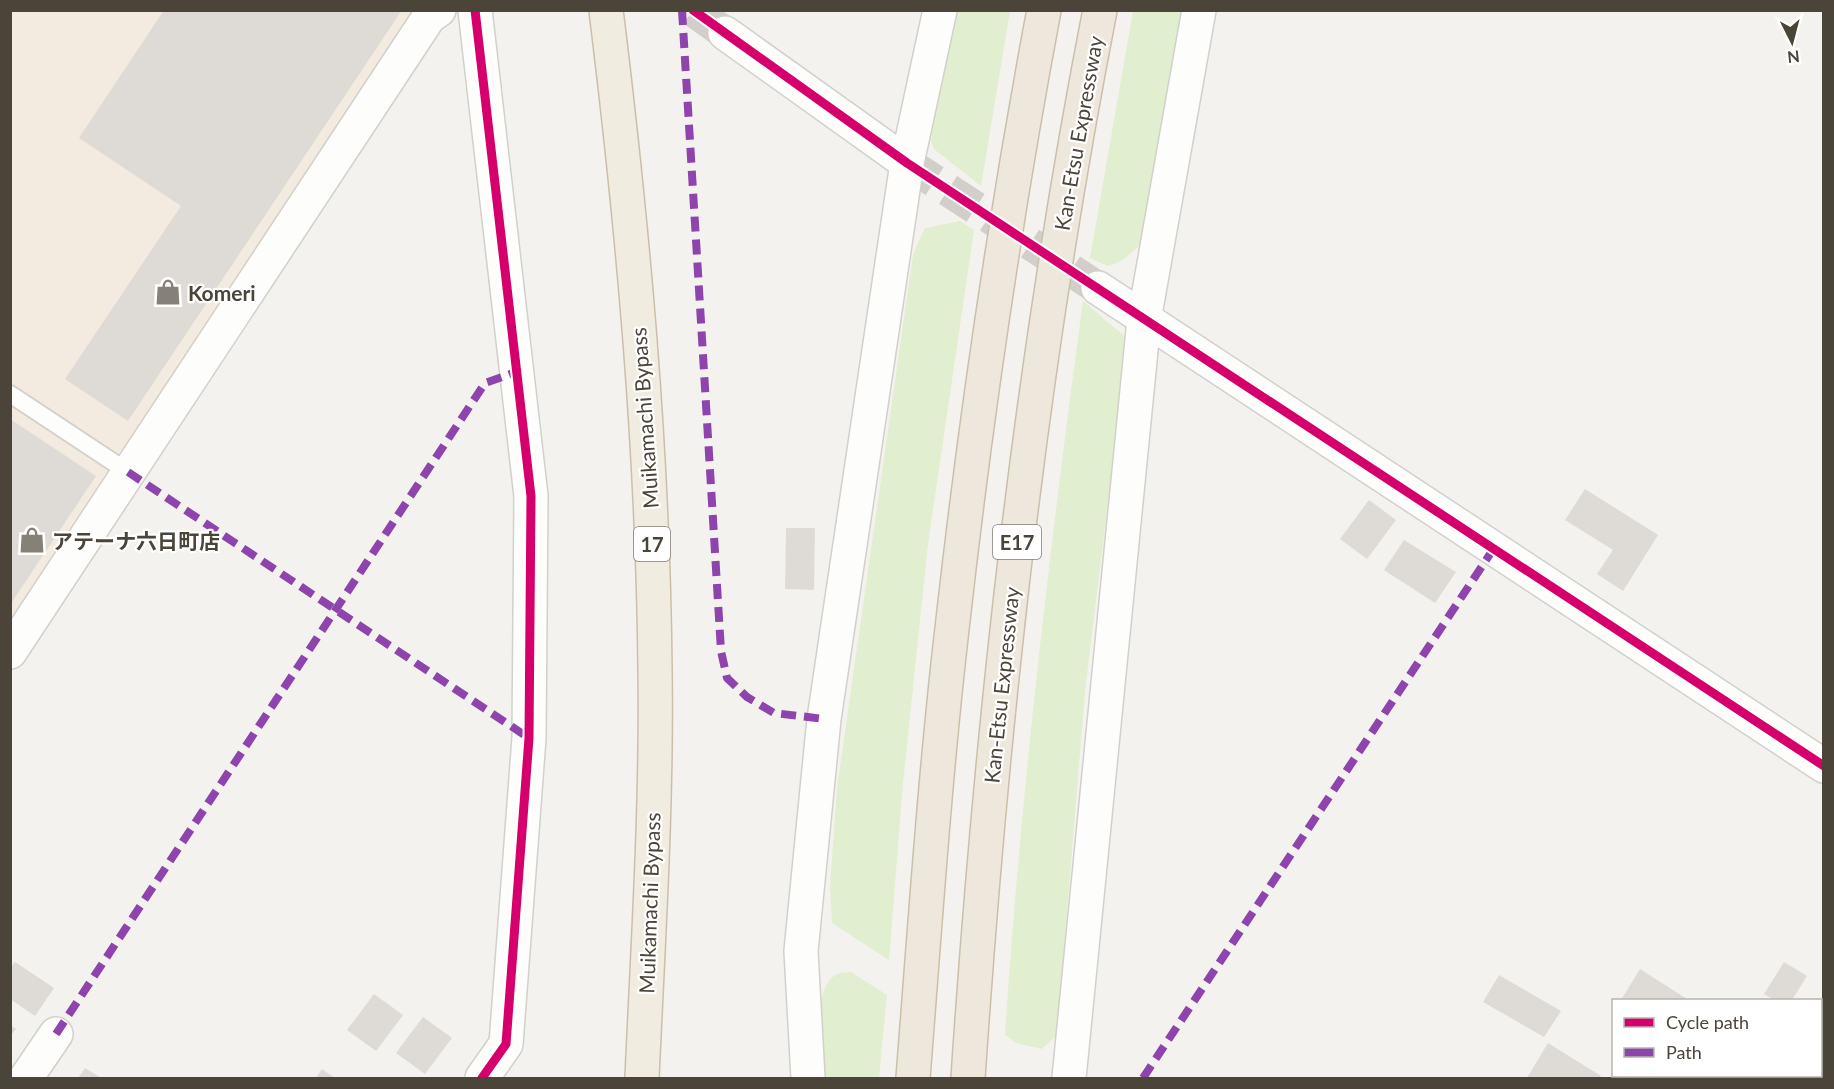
<svg xmlns="http://www.w3.org/2000/svg" width="1834" height="1089" font-family="Lato,'Noto Sans JP',sans-serif">
<style>
.commercial{fill:#f3ebdf}
.green{fill:#e1eecf}
.building{fill:#dedbd6}
.lines{fill:none;stroke-linecap:round;stroke-linejoin:round}
.minor-tunnel{stroke:#d2cfca;stroke-width:33;stroke-dasharray:33 16;stroke-linecap:butt}
.service-casing{stroke:#d2d0cb;stroke-width:20}
.minor-casing{stroke:#d2d0cb;stroke-width:36}
.secondary-casing{stroke:#d3cfc5;stroke-width:36}
.trunk-casing{stroke:#ccbfa9;stroke-width:36}
.motorway-casing{stroke:#ccbfa9;stroke-width:36}
.service{stroke:#fdfdfc;stroke-width:16}
.minor{stroke:#fdfdfc;stroke-width:33}
.secondary{stroke:#f7f6f1;stroke-width:33}
.trunk{stroke:#f0ece0;stroke-width:33}
.motorway{stroke:#ede8db;stroke-width:33}
.quiet{stroke:#8e44ad;stroke-width:8;stroke-dasharray:15 8;stroke-linecap:butt}
.cycleway-casing{stroke:#fff;stroke-width:13}
.cycleway{stroke:#d6006c;stroke-width:9}
.labels{text-anchor:middle;dominant-baseline:central;stroke-width:4.5;stroke-linejoin:round;paint-order:stroke}
.shield{fill:#fff;stroke:#817c74;stroke-width:1.5}
.shield-label{font-size:20px;font-weight:bold;fill:#4b4439}
.street-label{font-size:21px;fill:#4b4439;stroke:#fff}
.poi-label{font-size:21px;font-weight:bold;fill:#4b4439;stroke:#fff;text-anchor:start}
</style>
<rect width="100%" height="100%" fill="#f4f2ee"/>
<path class="commercial" d="M11,11h428l-428,641z"/>
<g class="green">
<path d="M953,11h57l-29,175 -47,-37 -3,-8 10,-73z"/>
<path d="M1133,11h53l-36,230c-19,6 -19,19 -42,25l-18,-8z"/>
<path d="M960,221l14,9 -46,314 -25,239 -14,177 -57,-37 -2,-36 7,-99 76,-533 12,-27z"/>
<path d="M1083,301l45,38 -43,352 -28,344 -15,14 -26,-6 -11,-8c16,-246 45,-489 78,-734z"/>
<path d="M851,972l36,23 -8,83h-61c0,-24 -6,-92 19,-104 4,-2 10,-1 14,-2z"/>
</g>
<g class="building">
<path d="M164,10h238l-274,411 -63,-42 116,-173 -102,-68z"/>
<path d="M10,419l86,57 -86,129z"/>
<path d="M1585,489l73,46 -35,56 -26,-17 16,-24 -48,-30z"/>
<path d="M1369,500l27,20 -29,39 -27,-20z"/>
<path d="M786,528h29l-1,62 -29,-1z"/>
<path d="M1404,540l52,32 -21,31 -51,-33z"/>
<path d="M15,962l39,26 -19,28 -25,-17v-31z"/>
<path d="M1784,962l23,14 -15,24h-18l-10,-6z"/>
<path d="M1640,969l47,30 -1,1h-65z"/>
<path d="M1499,975l62,36 -17,26 -61,-35z"/>
<path d="M374,994l29,21 -27,36 -29,-21z"/>
<path d="M423,1017l29,21 -27,36 -29,-21z"/>
<path d="M10,1025l6,4 -6,8z"/>
<path d="M1548,1043l53,33 -2,2h-72z"/>
<path d="M85,1068l16,10h-23z"/>
<path d="M322,1069l13,9h-19z"/>
</g>
<g class="lines">
<g class="minor-tunnel">
<path d="M693,10l32,23"/>
<path d="M907,163l191,125"/>
</g>
<g class="service-casing">
<path id="service" d="M10,394l118,78"/>
</g>
<g class="minor-casing">
<g id="minor">
<path d="M475,10l56,486 -2,242 -23,306 -24,34"/>
<path d="M725,33l182,130"/>
<path d="M1098,288l726,478"/>
<path d="M10,652l419,-635 10,-7"/>
<path d="M26,1078l30,-44"/>
<path d="M808,1078l-7,-127 23,-232 83,-556 33,-153"/>
<path d="M1069,1078l75,-758 55,-310"/>
</g>
</g>
<g class="secondary-casing">
<g id="secondary">
<path d="M1820,1038l4,-2"/>
<path d="M1756,1078l6,-2"/>
</g>
</g>
<g class="trunk-casing">
<path id="trunk" d="M606,10c27,219 47,439 49,660 2,136 -7,273 -13,408"/>
</g>
<g class="motorway-casing">
<g id="motorway">
<path d="M913,1078c12,-152 22,-305 40,-458 23,-204 53,-408 91,-610"/>
<path d="M968,1078c24,-358 63,-715 132,-1068"/>
</g>
</g>
<use href="#service" class="service"/>
<use href="#minor" class="minor"/>
<use href="#secondary" class="secondary"/>
<use href="#trunk" class="trunk"/>
<use href="#motorway" class="motorway"/>
<g class="quiet">
<path d="M682,10l39,641 6,27 20,19 27,16 50,6"/>
<path d="M128,472l401,266"/>
<path d="M56,1034l429,-651 31,-11"/>
<path d="M1143,1078l351,-530"/>
</g>
<g class="cycleway-casing">
<g id="cycleway">
<path d="M475,10l56,486 -2,242 -23,306 -24,34"/>
<path d="M693,10l214,153 917,603"/>
</g>
</g>
<use href="#cycleway" class="cycleway"/>
</g>
<defs>
<g id="shop-bare" transform="scale(2.07)"><path d="M-5-2.5h2.3a2.7 3.5 0 0 1 5.4 0H5L5.5 6h-11ZM-1.5-2.5h3a1.5 2.3 0 0 0-3 0Z" fill="#868178" stroke="#fff" stroke-width="2.5" paint-order="stroke"/></g>
</defs>
<g fill-rule="evenodd">
<use href="#shop-bare" x="168" y="292"/>
<use href="#shop-bare" x="32" y="540"/>
</g>
<g class="labels">
<g class="shield">
<rect x="993" y="525" width="48" height="34" rx="4.5"/>
<rect x="634" y="527" width="36" height="34" rx="4.5"/>
</g>
<g class="shield-label">
<text x="1017" y="542">E17</text>
<text x="652" y="544">17</text>
</g>
<g class="street-label">
<text transform="translate(1078 133) rotate(-80)">Kan-Etsu Expressway</text>
<text transform="translate(644 418) rotate(-94)">Muikamachi Bypass</text>
<text transform="translate(1001 685) rotate(-84)">Kan-Etsu Expressway</text>
<text transform="translate(649 903) rotate(-88)">Muikamachi Bypass</text>
</g>
<g class="poi-label">
<text x="188" y="292">Komeri</text>
<text x="52" y="540">アテーナ六日町店</text>
</g>
</g>
<rect width="1834" height="1089" fill="none" stroke="#4b4439" stroke-width="24"/>
<rect x="1612" y="999" width="210" height="78" fill="#ffffff" stroke="#b7b4b0" stroke-width="1.5"/>
<rect x="1624" y="1018" width="30" height="9" fill="#d6006c" stroke="#b7b4b0" stroke-width="1.5"/>
<text x="1666" y="1029" font-size="18" fill="#4b4439">Cycle path</text>
<rect x="1624" y="1048" width="30" height="9" fill="#8e44ad" stroke="#b7b4b0" stroke-width="1.5"/>
<text x="1666" y="1059" font-size="18" fill="#4b4439">Path</text>
<g transform="translate(1792 42) rotate(174)" stroke="#ffffff" stroke-width="4.5" paint-order="stroke">
<path d="M0-4.5L10 22L0 15L-10 22Z" fill="#4b4439"/>
<text y="-9" font-size="16" font-weight="bold" text-anchor="middle" fill="#4b4439">N</text>
</g>
</svg>
